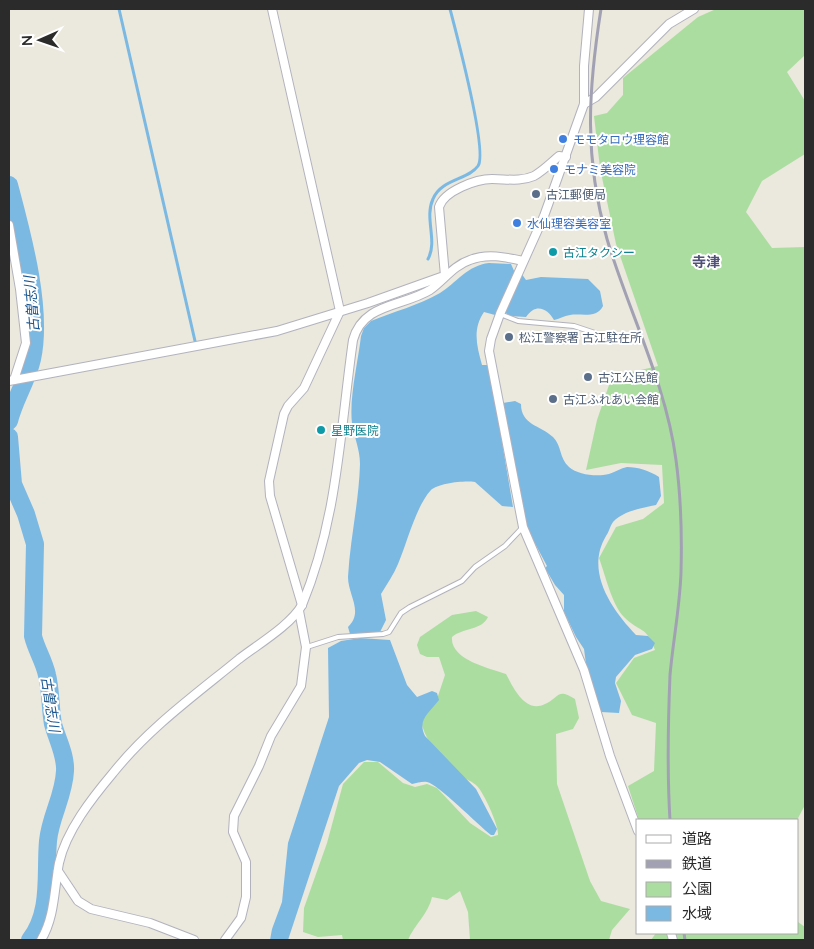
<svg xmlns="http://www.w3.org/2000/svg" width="814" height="949" font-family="Lato,'Noto Sans JP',sans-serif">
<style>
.green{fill:#acdda0}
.water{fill:#7bb9e3}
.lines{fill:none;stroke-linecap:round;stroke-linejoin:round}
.stream{stroke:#7bb9e3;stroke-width:3}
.river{stroke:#7bb9e3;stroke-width:18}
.service-casing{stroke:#b2b2bd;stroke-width:6}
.minor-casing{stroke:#b2b2bd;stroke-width:10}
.service{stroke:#fff;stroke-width:4}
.minor{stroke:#fff;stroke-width:8}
.rail{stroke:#a1a1b3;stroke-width:3}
.shop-dot{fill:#3f7fe0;stroke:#fff;stroke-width:2}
.service-dot{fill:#5c6f8a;stroke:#fff;stroke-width:2}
.culture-dot{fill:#0f9aa8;stroke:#fff;stroke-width:2}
.labels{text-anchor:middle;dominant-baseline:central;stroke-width:4;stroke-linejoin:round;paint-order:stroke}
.shop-label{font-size:12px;fill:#366cbe;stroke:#fff;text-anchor:start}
.service-label{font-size:12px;fill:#4e5e75;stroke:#fff;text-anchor:start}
.culture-label{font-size:12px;fill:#0d838f;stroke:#fff;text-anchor:start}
.neighbourhood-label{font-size:14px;font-weight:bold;fill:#4f5177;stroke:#fff}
.water-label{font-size:14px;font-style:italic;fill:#1a568f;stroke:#fff}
</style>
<rect width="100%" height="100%" fill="#ebe8de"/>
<g class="green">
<path d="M716,9h89v46l-18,17 18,29v53l-43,27 -16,31 26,36 33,-1v558l-8,15h-158l-11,-34 26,-15 2,-48 -24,-8 -16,-32 18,-25 21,-8c-9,-25 -15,-17 -31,-33 -12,-12 -19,-43 -25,-59l17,-31 27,-8 21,-16 -2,-38 -41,-2 -35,7 11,-50 12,-35 18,-7 5,-6 26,-6 -42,-122 -16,-76 -6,-52 13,-3 16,-18v-17l75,-61z"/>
<path d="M476,611l12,6c-7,14 -24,10 -36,20 -2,23 38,31 54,37 7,13 19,40 39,30 14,-6 12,-17 30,-5l4,19 -6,11 -17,5 1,50 33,97 11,20 29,8 -18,21 -3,10h-139l-2,-28 -8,-21 -13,9 -15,-3c-3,16 -18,28 -24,43h-65l-1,-5 -24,2 -15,-5 1,-24 23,-65 16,-59 21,-22h14l25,21 12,4 12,-3 10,4 33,35 21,14 7,-2c1,-9 -14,-42 -21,-49 -4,-4 -11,-7 -16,-10 -17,-13 -36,-34 -40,-55l16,-22 8,-24 -6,-18h-12l-7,-3 -3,-9 3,-8 32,-22z"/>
<path d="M798,922l7,5v13h-154l5,-7h142z"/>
</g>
<g class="water">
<path d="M489,263l22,1 4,9 -20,42 -11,-3c-12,18 -7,34 -2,53h7l24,142 -11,-1 -27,-24c-9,-2 -37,1 -44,8 -15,16 -24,53 -33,74 -4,10 -11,20 -17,30l5,26 -6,12 -30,2 -2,-7c16,-15 0,-32 0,-50 2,-38 11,-75 12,-113 0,-15 -6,-27 -8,-41 -3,-25 6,-61 9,-87l3,-8 7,-7c22,-9 48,-16 69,-28 16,-10 28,-28 49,-30z"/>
<path d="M521,273l5,7 15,-3 47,2 12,12 3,15c-6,13 -22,7 -33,9 -6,1 -11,4 -16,5 -6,-11 -18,-18 -28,-3l-16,-1 -7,-5z"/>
<path d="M515,401l6,3c0,21 19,21 32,33 9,9 6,21 16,30 9,8 28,10 40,7 6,-2 12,-6 18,-7 11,0 23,4 32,10l2,19 -5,9c-14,3 -33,6 -43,17 -3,4 -4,10 -7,14 -21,35 5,73 30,99l12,1 7,7 -3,6 -17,6 -19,22 -1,6 6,18 -2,12 -18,-1 -15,-48 -2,-15 -8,-12 -12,-25v-17l-9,-10 -10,-17 2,-2 -16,-30h-2l-26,-133z"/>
<path d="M360,638l30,2 17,45 10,12 15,-6 5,2 2,7c-10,13 -22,20 -14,36l51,53 21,40 -3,6h-3c-13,-10 -53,-51 -64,-53 -4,-1 -10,1 -15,2l-32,-22 -13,-2 -8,3 -20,23 -51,154h-18l2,-11 10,-27 6,-59 41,-126 -1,-69 13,-7z"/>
</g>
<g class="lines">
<g class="stream">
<path d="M119,9l76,332"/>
<path d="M428,259c10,-18 -4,-41 5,-60 8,-20 35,-19 45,-33 10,-14 -22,-134 -28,-157"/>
</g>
<g class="river">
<path d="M9,185c13,49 34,124 23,174 -5,22 -18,41 -23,62"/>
<path d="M9,437l4,47 13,30 9,30 -2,92c3,13 11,25 14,39 4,16 3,33 6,49 4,15 13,31 12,47 -1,25 -15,46 -17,70 -3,34 4,70 -18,99"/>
</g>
<g class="service-casing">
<g id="service">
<path d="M500,314l18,7 56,5 33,11"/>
<path d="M307,647l31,-10 45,-3 6,-2 12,-19 9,-6 52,-26 13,-14 30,-21 18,-19"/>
</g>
</g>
<g class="minor-casing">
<g id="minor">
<path d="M272,9l68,302 -36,77 -16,18 -4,8 -15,67 1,15 32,109"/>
<path d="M589,9l-5,57v38l-40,112 -44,98 -9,25 -2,12 34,176 61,143 26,86 28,75"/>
<path d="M584,104l12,-7 73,-73 25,-15"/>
<path d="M9,225l11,64 6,54 -12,37"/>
<path d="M445,276l-6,-69c5,-16 37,-28 53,-28 15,0 28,3 42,-3 9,-5 18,-14 25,-20l7,1"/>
<path d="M9,381l268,-50 91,-28 73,-26"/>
<path d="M58,871l20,30 13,8 59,14 44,17"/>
<path d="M671,933l2,7"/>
<path d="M41,940c14,-23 13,-51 18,-77 7,-32 33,-65 54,-90 36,-45 82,-78 126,-114 18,-14 52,-34 63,-54 36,-87 38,-174 51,-265 10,-37 49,-33 77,-50 13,-9 24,-25 40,-30 17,-7 35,-3 53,1"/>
<path d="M225,940l16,-22 5,-21v-35l-13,-30 1,-16 25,-50 12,-30 30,-50 5,-39 -7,-36"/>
</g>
</g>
<use href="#service" class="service"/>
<use href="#minor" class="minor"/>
<g class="rail">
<path d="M601,9c-13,82 -17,148 6,230 22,74 59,144 69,221 5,37 6,75 5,112 -1,34 -8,69 -11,103 -2,48 -3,97 0,145"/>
<path d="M684,933l1,7"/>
</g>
</g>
<g class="shop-dot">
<circle cx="563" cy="139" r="5"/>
<circle cx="554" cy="169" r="5"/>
<circle cx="517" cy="223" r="5"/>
</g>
<g class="service-dot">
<circle cx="536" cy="194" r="5"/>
<circle cx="509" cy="337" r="5"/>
<circle cx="588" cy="377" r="5"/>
<circle cx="553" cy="399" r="5"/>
</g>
<g class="culture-dot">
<circle cx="553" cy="252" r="5"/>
<circle cx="321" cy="430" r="5"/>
</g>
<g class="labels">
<g class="shop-label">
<text x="573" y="139">モモタロウ理容館</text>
<text x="564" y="169">モナミ美容院</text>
<text x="527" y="223">水仙理容美容室</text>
</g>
<g class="service-label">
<text x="546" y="194">古江郵便局</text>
<text x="519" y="337">松江警察署 古江駐在所</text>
<text x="598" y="377">古江公民館</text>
<text x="563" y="399">古江ふれあい会館</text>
</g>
<g class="culture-label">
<text x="563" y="252">古江タクシー</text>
<text x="331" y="430">星野医院</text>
</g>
<g class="neighbourhood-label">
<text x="706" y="261">寺津</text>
</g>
<g class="water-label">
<text transform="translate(31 304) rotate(-95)">古曽志川</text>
<text transform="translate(51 704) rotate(81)">古曽志川</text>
</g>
</g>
<rect width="814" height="949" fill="none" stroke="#2b2b2b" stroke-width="20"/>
<rect x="636" y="819" width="162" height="115" fill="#ffffff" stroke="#aaaaaa"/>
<rect x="646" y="835" width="25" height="8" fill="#ffffff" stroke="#aaaaaa"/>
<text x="682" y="844" font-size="15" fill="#2b2b2b">道路</text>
<rect x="646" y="860" width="25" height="8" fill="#a1a1b3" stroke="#aaaaaa"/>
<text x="682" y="869" font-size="15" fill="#2b2b2b">鉄道</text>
<rect x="646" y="882" width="25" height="15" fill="#acdda0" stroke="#aaaaaa"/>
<text x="682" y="894" font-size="15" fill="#2b2b2b">公園</text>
<rect x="646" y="906" width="25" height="15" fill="#7bb9e3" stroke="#aaaaaa"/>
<text x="682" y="919" font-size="15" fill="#2b2b2b">水域</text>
<g transform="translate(40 40) rotate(268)" stroke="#ffffff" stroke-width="4" paint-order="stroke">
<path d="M0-4L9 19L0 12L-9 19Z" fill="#2b2b2b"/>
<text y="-8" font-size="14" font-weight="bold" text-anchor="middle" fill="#2b2b2b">N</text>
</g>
</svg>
